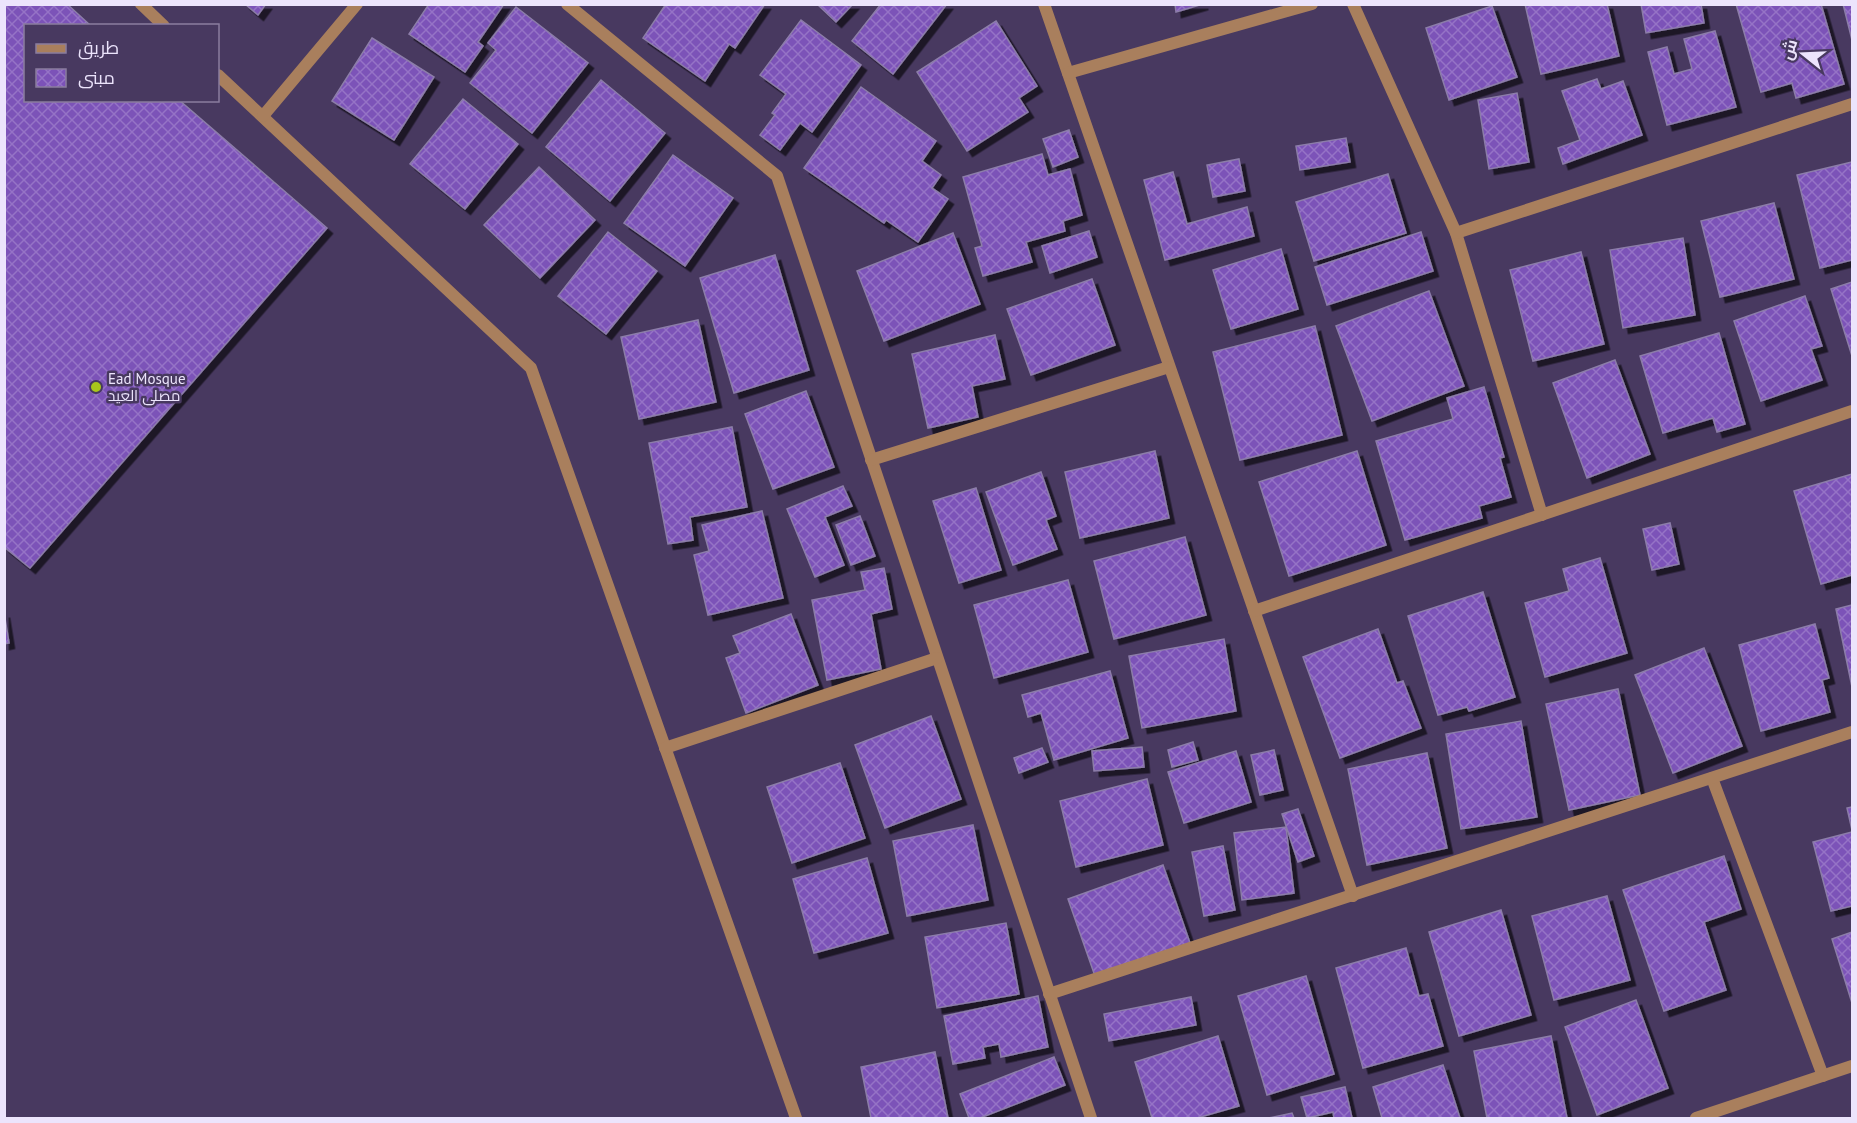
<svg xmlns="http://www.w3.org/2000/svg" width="1857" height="1123" font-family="'PT Sans',Cairo,sans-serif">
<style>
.building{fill:url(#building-cross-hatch);stroke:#8c7da9;stroke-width:1.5;filter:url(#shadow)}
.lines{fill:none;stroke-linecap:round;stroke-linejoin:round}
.street{stroke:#a97f5d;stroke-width:12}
.poi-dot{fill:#a9c71a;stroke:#483960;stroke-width:2}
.labels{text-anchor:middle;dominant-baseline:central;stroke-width:5;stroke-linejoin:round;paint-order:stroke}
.poi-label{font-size:15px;fill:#ece4fc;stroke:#483960;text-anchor:start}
</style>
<defs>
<pattern id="building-cross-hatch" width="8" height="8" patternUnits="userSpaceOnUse" patternTransform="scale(1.5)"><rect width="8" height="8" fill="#7c52b8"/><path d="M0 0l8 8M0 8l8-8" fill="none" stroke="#9573c6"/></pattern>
<filter id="shadow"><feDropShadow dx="5.5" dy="5.5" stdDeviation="0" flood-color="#0009"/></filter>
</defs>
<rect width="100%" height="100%" fill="#483960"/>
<g class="building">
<path d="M4,4h63l24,22h-65v74h153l148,128 -297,340 -26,-21z"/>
<path d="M245,4h21l-8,11z"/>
<path d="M429,4h75l-26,38 5,4 -18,26 -56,-38z"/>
<path d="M666,4h99l-30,44 -6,-4 -24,37 -62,-43z"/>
<path d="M817,4h36l-17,18z"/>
<path d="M881,4h66l-54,70 -41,-33z"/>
<path d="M1175,4h28l-27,8z"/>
<path d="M1525,4h82l12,52 -78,18z"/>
<path d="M1641,4h60l3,19 -58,10z"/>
<path d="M1736,4h85l23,80 -48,14 -4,-15 -31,9z"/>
<path d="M1843,4h9v36z"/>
<path d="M1492,6l25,71 -68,23 -23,-72z"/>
<path d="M516,7l72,56 -56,70 -62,-50 26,-33 -8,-7z"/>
<path d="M801,20l60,45 -49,67 -12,-9 -20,27 -20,-15 15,-20 -3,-2 14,-19 -26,-19z"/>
<path d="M996,21l41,65 -18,12 9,14 -61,39 -50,-79z"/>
<path d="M1715,31l21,76 -69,18 -19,-73 19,-5 7,27 18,-5 -8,-30z"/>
<path d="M372,38l62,39 -40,63 -62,-39z"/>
<path d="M1597,79l4,10 22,-8 19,54 -79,29 -5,-16 22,-8 -18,-49z"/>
<path d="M601,80l64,53 -55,68 -64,-54z"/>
<path d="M861,87l75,54 -14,20 19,14 -9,13 16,11 -30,43 -32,-22 -2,3 -80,-55z"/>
<path d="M1517,93l12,69 -40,7 -11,-69z"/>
<path d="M463,99l55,45 -53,65 -55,-45z"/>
<path d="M1069,130l9,27 -25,10 -10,-28z"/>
<path d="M1346,138l4,24 -50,8 -4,-24z"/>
<path d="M1042,154l6,21 22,-6 12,46 -19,6 2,10 -39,11 6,20 -49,14 -8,-28 7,-2 -19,-69z"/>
<path d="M673,155l60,43 -48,68 -61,-43z"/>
<path d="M1239,159l6,32 -32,6 -6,-32z"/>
<path d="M1852,162v98l-32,8 -23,-93z"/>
<path d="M539,167l56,53 -55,58 -56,-53z"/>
<path d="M1173,172l14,52 60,-17 7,29 -89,24 -21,-80z"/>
<path d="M1388,174l18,59 -92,28 -18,-59z"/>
<path d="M1774,203l20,76 -74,18 -19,-76z"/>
<path d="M1089,231l8,26 -47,16 -8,-27z"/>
<path d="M608,232l49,39 -51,63 -48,-38z"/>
<path d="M1421,232l12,39 -106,34 -12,-38z"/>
<path d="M953,233l27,71 -96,37 -27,-70z"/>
<path d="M1683,238l12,77 -72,13 -13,-78z"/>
<path d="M1281,249l17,60 -67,20 -18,-59z"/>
<path d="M1581,252l23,92 -71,17 -23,-91z"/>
<path d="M775,255l34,115 -75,23 -34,-115z"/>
<path d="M1092,279l23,66 -84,30 -24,-66z"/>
<path d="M1852,282v74l-21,-67z"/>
<path d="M1429,291l35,95 -92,35 -36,-95z"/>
<path d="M1805,296l17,50 -11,3 11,31 -61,21 -27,-80z"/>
<path d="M698,320l18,82 -77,17 -18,-82z"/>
<path d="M1315,326l27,109 -102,25 -27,-108z"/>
<path d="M1719,333l26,91 -28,8 -4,-14 -50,15 -23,-77z"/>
<path d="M995,335l10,44 -33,7 6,31 -50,11 -16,-74z"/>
<path d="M1615,360l35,94 -63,24 -34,-95z"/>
<path d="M1484,387l20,70 -4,1 11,39 -32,9 3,12 -77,22 -29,-99 77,-22 -6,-21z"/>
<path d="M806,391l28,76 -61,22 -28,-75z"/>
<path d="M732,427l15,80 -57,10 3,23 -25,4 -19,-101z"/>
<path d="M1155,451l14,67 -89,20 -15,-66z"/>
<path d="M1357,451l29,94 -97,31 -30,-94z"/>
<path d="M1041,472l15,44 -10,4 11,29 -44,16 -27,-73z"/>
<path d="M1852,474v101l-31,9 -27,-93z"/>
<path d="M843,486l9,20 -27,11 19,48 -29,12 -28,-68z"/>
<path d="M976,488l25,82 -42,13 -26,-82z"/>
<path d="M762,511l21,87 -75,17 -14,-60 15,-4 -7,-26z"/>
<path d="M860,516l15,40 -24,9 -15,-40z"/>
<path d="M1670,523l9,41 -27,6 -9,-41z"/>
<path d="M1185,537l21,78 -92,24 -20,-78z"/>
<path d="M1600,558l27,95 -82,24 -20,-74 44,-12 -6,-22z"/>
<path d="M884,568l8,41 -21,5 10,55 -54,11 -15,-80 53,-10 -4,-18z"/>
<path d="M1068,580l20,72 -94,26 -20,-73z"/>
<path d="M1483,592l32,105 -46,14 -2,-4 -29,8 -30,-99z"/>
<path d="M1852,605v82l-16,-78z"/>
<path d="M4,612l5,31 -5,1z"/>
<path d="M791,614l27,71 -72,28 -20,-55 14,-5 -7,-17z"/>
<path d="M1815,624l14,54 -7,2 8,32 -69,19 -22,-86z"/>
<path d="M1378,629l19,54 6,-2 18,47 -81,30 -37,-101z"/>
<path d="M1224,639l12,72 -94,17 -13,-72z"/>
<path d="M1704,648l38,98 -69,27 -38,-98z"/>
<path d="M1110,671l18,67 -74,22 -13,-47 -13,4 -6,-22z"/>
<path d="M1618,689l22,106 -71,15 -23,-106z"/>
<path d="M931,716l30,83 -76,29 -30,-83z"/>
<path d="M1521,721l16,96 -76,12 -15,-95z"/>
<path d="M1193,742l5,18 -26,7 -4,-17z"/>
<path d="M1142,747l2,20 -50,4 -2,-20z"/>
<path d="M1042,748l6,14 -29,11 -5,-15z"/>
<path d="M1274,750l9,40 -23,5 -9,-40z"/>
<path d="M1236,751l15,51 -67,21 -16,-51z"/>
<path d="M1427,753l20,95 -80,17 -19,-96z"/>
<path d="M840,763l25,75 -73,25 -25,-76z"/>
<path d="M1147,779l16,66 -87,22 -16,-66z"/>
<path d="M1852,807v23l-5,-22z"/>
<path d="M1298,809l16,47 -16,6 -16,-48z"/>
<path d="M973,825l15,75 -81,16 -14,-75z"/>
<path d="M1286,827l8,66 -52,7 -8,-67z"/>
<path d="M1852,832v74l-21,5 -18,-69z"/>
<path d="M1223,846l12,64 -31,6 -12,-64z"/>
<path d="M1724,856l17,53 -37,13 22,68 -62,21 -41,-121z"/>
<path d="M867,858l21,75 -74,20 -21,-74z"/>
<path d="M1163,865l27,78 -95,33 -27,-77z"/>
<path d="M1607,896l23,84 -76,20 -22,-84z"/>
<path d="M1501,910l30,105 -72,21 -30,-104z"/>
<path d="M1006,923l13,71 -82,14 -12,-71z"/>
<path d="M1852,932v71l-20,-64z"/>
<path d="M1406,948l13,48 9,-2 15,52 -80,22 -27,-100z"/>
<path d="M1306,976l28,98 -67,21 -29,-99z"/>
<path d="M1038,996l10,51 -47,10 -2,-13 -16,3 2,11 -32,6 -9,-48z"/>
<path d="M1191,997l5,28 -87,16 -5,-27z"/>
<path d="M1636,1000l32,88 -71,27 -32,-88z"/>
<path d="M1218,1036l21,70 -42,12h-45l-17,-56z"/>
<path d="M1551,1036l16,82h-80l-13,-67z"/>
<path d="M935,1052l13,66h-77l-10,-51z"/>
<path d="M1054,1057l11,28 -85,33h-11l-9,-24z"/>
<path d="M1443,1065l17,53h-78l-9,-31z"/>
<path d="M1345,1087l7,31h-18l-1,-6 -26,6 -6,-21z"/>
<path d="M1292,1113l2,5h-25z"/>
</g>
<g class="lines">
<g class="street">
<path d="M141,4l23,22"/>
<path d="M567,4l210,172 314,942"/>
<path d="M1044,4l309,892"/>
<path d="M1353,4l103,229 86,282"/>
<path d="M1068,73l244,-69"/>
<path d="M218,75l313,293 265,750"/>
<path d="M263,116l94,-112"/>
<path d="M1456,233l396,-129"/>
<path d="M871,460l298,-93"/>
<path d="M1254,611l598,-200"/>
<path d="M665,748l272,-90"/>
<path d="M1712,778l111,298"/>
<path d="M1049,994l803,-262"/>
<path d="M1696,1118l156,-52"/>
</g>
</g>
<circle class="poi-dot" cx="96" cy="387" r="6"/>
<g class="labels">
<g class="poi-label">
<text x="108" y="378">Ead Mosque<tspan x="108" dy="17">مصلى العيد</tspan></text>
</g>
</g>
<rect width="1857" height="1123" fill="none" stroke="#ece4fc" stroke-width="12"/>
<rect x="24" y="24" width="195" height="78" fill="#483960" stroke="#8a7d9e" stroke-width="1.5"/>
<rect x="36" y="44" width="30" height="9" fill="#a97f5d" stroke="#8a7d9e" stroke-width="1.5"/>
<text x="78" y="54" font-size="18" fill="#ece4fc">طريق</text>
<rect x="36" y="69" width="30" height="18" fill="url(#building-cross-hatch)" stroke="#8a7d9e" stroke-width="1.5"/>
<text x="78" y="84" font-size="18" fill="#ece4fc">مبنى</text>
<g transform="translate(1803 54) rotate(288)" stroke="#483960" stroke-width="4.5" paint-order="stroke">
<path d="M0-4.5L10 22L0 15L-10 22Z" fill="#ece4fc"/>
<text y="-9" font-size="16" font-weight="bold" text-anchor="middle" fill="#ece4fc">ش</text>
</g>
</svg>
